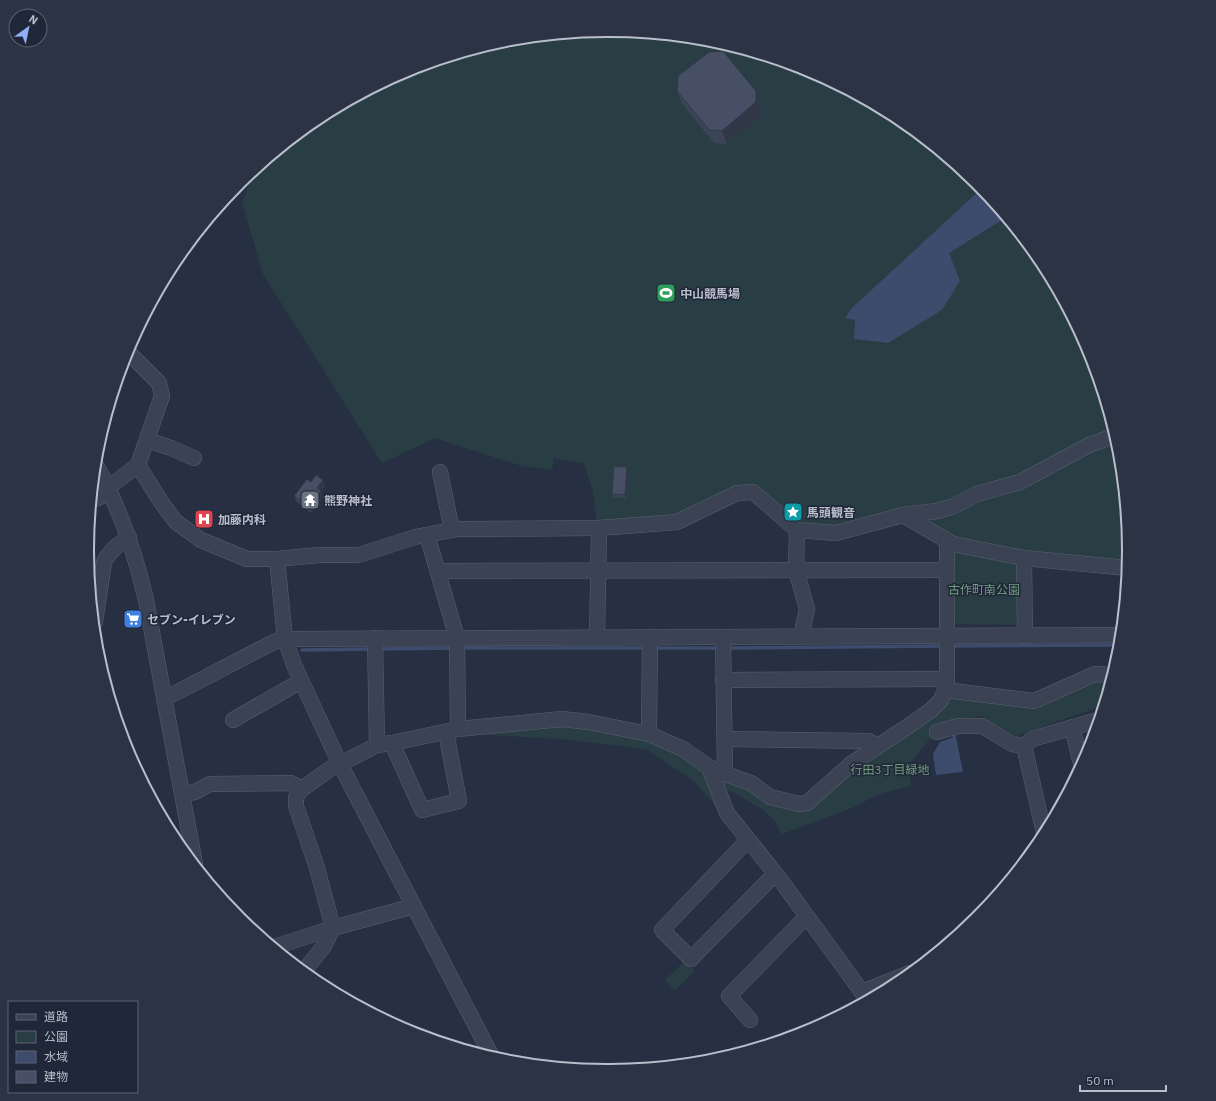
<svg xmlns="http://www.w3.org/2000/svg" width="1216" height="1101" font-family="'IBM Plex Sans','Noto Sans JP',sans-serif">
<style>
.green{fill:#293e44}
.water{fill:#3d4b6c}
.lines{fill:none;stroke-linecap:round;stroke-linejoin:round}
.stream{stroke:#3d4b6c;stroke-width:3.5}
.minor-casing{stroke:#5a6070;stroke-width:16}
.minor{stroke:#3b4253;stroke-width:15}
.wall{fill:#3c4457}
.shaded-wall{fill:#313747}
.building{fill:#464f65;stroke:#313747}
.labels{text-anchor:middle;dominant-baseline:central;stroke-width:3;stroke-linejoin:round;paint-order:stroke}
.poi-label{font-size:12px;font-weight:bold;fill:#b9becc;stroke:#202738;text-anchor:start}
.park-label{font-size:12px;fill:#709d7f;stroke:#202738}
.rim{fill:none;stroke:#b9becc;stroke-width:2}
</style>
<rect width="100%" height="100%" fill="#273043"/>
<g class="green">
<path d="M608,30l102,10 97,30 90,48 79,65 65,79 48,90 24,80 -96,46 -65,25 -121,25 -31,-3 -46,-40 -19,1 -60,31 -78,6 -4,-32 -9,-28 -30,-5 -2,12 -30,-4 -87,-28 -53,25 -119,-189 -21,-72 6,-15 -1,-10 72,-59 90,-48 98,-30z"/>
<path d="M1116,441l3,8 9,102v10l-105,-11 -72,-14 -35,-18 143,-52z"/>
<path d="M950,548l69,13 -1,59 -5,5 -56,-1 -7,-6z"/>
<path d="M1096,680l14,1 -8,25 -87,30 -35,-20 -37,7 -32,39 -1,24 -31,8 -27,14 -70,26 -8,-14 -12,-11 -27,-16 -22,-6 8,25 -27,-31 -48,-32 -85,-10 -92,-5 91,-8 28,2 65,13 98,48 18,13 56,-9 126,-98 87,13z"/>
<path d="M685,961l10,10 -20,19 -10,-10z"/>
</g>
<g class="water">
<path d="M981,189l24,29 -56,35 11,28 -18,29 -54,33 -34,-4 1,-19 -10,-2 7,-10z"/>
<path d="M955,732l8,40 -27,3 -3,-21 7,-12 12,-4z"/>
</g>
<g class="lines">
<g class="stream">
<path d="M950,646l169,-1"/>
<path d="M460,648h186"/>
<path d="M654,648h66"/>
<path d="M726,648l218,-2"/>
<path d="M378,649l76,-1"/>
<path d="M302,650l70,-1"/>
</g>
<g class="minor-casing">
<g id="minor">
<path d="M147,440l24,8 23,10"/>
<path d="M96,465c24,43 39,87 50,135l49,264"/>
<path d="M138,465l23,37 15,20 25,18 46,19h30l42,-4h40l56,-18 42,-8 142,-1 78,-6 60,-29 16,-1 44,38 39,3 67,-18 50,29 71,14 103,10"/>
<path d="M440,472l12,58"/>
<path d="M92,500l10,-4 11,-12 25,-19 24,-69 -3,-13 -32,-32"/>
<path d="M903,515l34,-4 17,-5 23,-12 43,-12 69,-37 25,-9"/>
<path d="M797,530l-1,40 11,39 -6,28"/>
<path d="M427,535l30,103 1,91"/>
<path d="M947,541v138l-2,11 89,11 61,-27 17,1"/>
<path d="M1024,558l1,78"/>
<path d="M277,559l8,80 9,26 46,99 152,293"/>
<path d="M438,571l509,-1"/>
<path d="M95,622l9,-60c6,-12 15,-18 25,-25"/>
<path d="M597,637l2,-109"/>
<path d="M723,637l2,137"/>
<path d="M375,638l2,107"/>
<path d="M723,680l224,-1"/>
<path d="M164,699l110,-57 11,-3 835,-4"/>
<path d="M233,720l68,-39"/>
<path d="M1072,727l9,37"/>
<path d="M937,732l21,-6h24l30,18 12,2"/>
<path d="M649,734l1,-97"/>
<path d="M725,739l143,2 10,5"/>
<path d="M392,743l30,67 37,-9 -13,-69"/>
<path d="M709,767l18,46 55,69 85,117"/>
<path d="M182,794l13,-2 15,-8 81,-1 11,6"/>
<path d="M1044,833l-20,-87 8,-7 66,-19"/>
<path d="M748,840l-86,90 29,29 84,-85"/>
<path d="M274,947l59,-19 81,-22"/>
<path d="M304,971l20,-25 9,-18 -16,-60 -21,-62v-9l6,-8 11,-8 17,-12 47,-24 15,-2 66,-14 104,-10 26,3 61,12 34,15 26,18 16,7 26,9 19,14 29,7 8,-1 44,-39 59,-39 21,-15 10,-10 4,-10"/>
<path d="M862,992l48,-19"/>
<path d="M750,1020l-21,-24 77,-79"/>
</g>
</g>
<use href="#minor" class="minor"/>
</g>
<g class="wall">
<path d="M677,91h79l4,13 1,11 -34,29 -13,-1 -32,-40z"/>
<path d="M628,470l-2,28 -13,-1 -1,-3z"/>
<path d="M311,482l14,4 -4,6 2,5 -12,16 -14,-11 -3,-6z"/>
</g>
<g class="shaded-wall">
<path d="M756,91l4,13 1,11 -34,29 -5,-13z"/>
<path d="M233,191l1,2 -5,3z"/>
<path d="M229,203l1,3 -22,15 8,-9z"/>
<path d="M627,467l1,3 -2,28 -1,-3z"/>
<path d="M323,480l2,6 -4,6 2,5 -12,16 -2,-7 8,-18z"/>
</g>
<g class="building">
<path d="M723,51l33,40v11l-34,29 -13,-1 -32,-39 1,-15 31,-24z"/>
<path d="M226,199l3,4 -13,9z"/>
<path d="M614,466l13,1 -2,28 -13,-1z"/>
<path d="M316,475l7,5 -6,8 4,3 -12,15 -15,-10 13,-17 4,3z"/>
</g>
<defs>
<g id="stadium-square" transform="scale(1)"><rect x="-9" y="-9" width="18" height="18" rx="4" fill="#2e9e5b" stroke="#202738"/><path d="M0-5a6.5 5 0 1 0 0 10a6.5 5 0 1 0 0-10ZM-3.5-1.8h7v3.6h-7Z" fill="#fff"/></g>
<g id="temple-square" transform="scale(1)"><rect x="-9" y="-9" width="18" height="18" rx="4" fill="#6b7280" stroke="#202738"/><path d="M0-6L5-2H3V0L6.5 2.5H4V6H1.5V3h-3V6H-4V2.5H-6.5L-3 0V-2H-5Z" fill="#fff"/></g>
<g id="sight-square" transform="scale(1)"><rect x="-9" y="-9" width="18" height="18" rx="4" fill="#0f9aa8" stroke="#202738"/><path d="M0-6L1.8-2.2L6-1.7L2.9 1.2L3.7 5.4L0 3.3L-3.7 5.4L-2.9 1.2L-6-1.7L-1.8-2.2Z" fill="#fff"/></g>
<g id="hospital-square" transform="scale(1)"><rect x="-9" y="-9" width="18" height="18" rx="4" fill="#e0444e" stroke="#202738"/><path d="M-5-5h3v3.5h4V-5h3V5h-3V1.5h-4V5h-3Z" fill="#fff"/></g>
<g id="supermarket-square" transform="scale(1)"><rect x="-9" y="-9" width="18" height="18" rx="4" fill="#3f7fe0" stroke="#202738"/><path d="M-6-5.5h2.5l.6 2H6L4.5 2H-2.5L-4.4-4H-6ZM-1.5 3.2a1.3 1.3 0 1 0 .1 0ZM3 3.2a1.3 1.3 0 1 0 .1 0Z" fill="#fff"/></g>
</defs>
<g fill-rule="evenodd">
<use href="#stadium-square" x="666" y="293"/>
<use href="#temple-square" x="310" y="500"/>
<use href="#sight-square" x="793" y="512"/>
<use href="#hospital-square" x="204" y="519"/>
<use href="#supermarket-square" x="133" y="619"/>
</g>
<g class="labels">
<g class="poi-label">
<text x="680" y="293">中山競馬場</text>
<text x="324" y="500">熊野神社</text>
<text x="807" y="512">馬頭観音</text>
<text x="218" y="519">加藤内科</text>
<text x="147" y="619">セブン-イレブン</text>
</g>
<g class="park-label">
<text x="984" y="589">古作町南公園</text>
<text x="890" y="769">行田3丁目緑地</text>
</g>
</g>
<path d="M0 0H1216V1101H0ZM607 37H609A513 513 0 0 1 1122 550V551A513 513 0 0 1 609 1064H607A513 513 0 0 1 94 551V550A513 513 0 0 1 607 37Z" fill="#2c3344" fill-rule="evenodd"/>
<path class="rim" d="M607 37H609A513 513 0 0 1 1122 550V551A513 513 0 0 1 609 1064H607A513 513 0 0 1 94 551V550A513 513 0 0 1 607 37Z"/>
<rect x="8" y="1001" width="130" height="92" fill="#202738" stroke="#5d6373"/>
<rect x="16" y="1014" width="20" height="6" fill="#3b4253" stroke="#5d6373"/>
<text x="44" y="1021" font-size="12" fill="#b9becc">道路</text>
<rect x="16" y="1031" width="20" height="12" fill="#293e44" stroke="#5d6373"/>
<text x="44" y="1041" font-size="12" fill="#b9becc">公園</text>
<rect x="16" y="1051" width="20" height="12" fill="#3d4b6c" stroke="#5d6373"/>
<text x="44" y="1061" font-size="12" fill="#b9becc">水域</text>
<rect x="16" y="1071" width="20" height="12" fill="#464f65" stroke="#5d6373"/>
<text x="44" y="1081" font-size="12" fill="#b9becc">建物</text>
<g transform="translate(28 28) rotate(33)"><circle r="19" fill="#202738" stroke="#5d6373"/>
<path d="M0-3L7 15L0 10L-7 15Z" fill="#91aef9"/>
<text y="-6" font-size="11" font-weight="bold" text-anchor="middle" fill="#b9becc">N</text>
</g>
<path d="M1080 1085v6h86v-6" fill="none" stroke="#b9becc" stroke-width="2"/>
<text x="1086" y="1085" font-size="12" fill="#b9becc" stroke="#202738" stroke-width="3" paint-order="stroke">50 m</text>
</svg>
